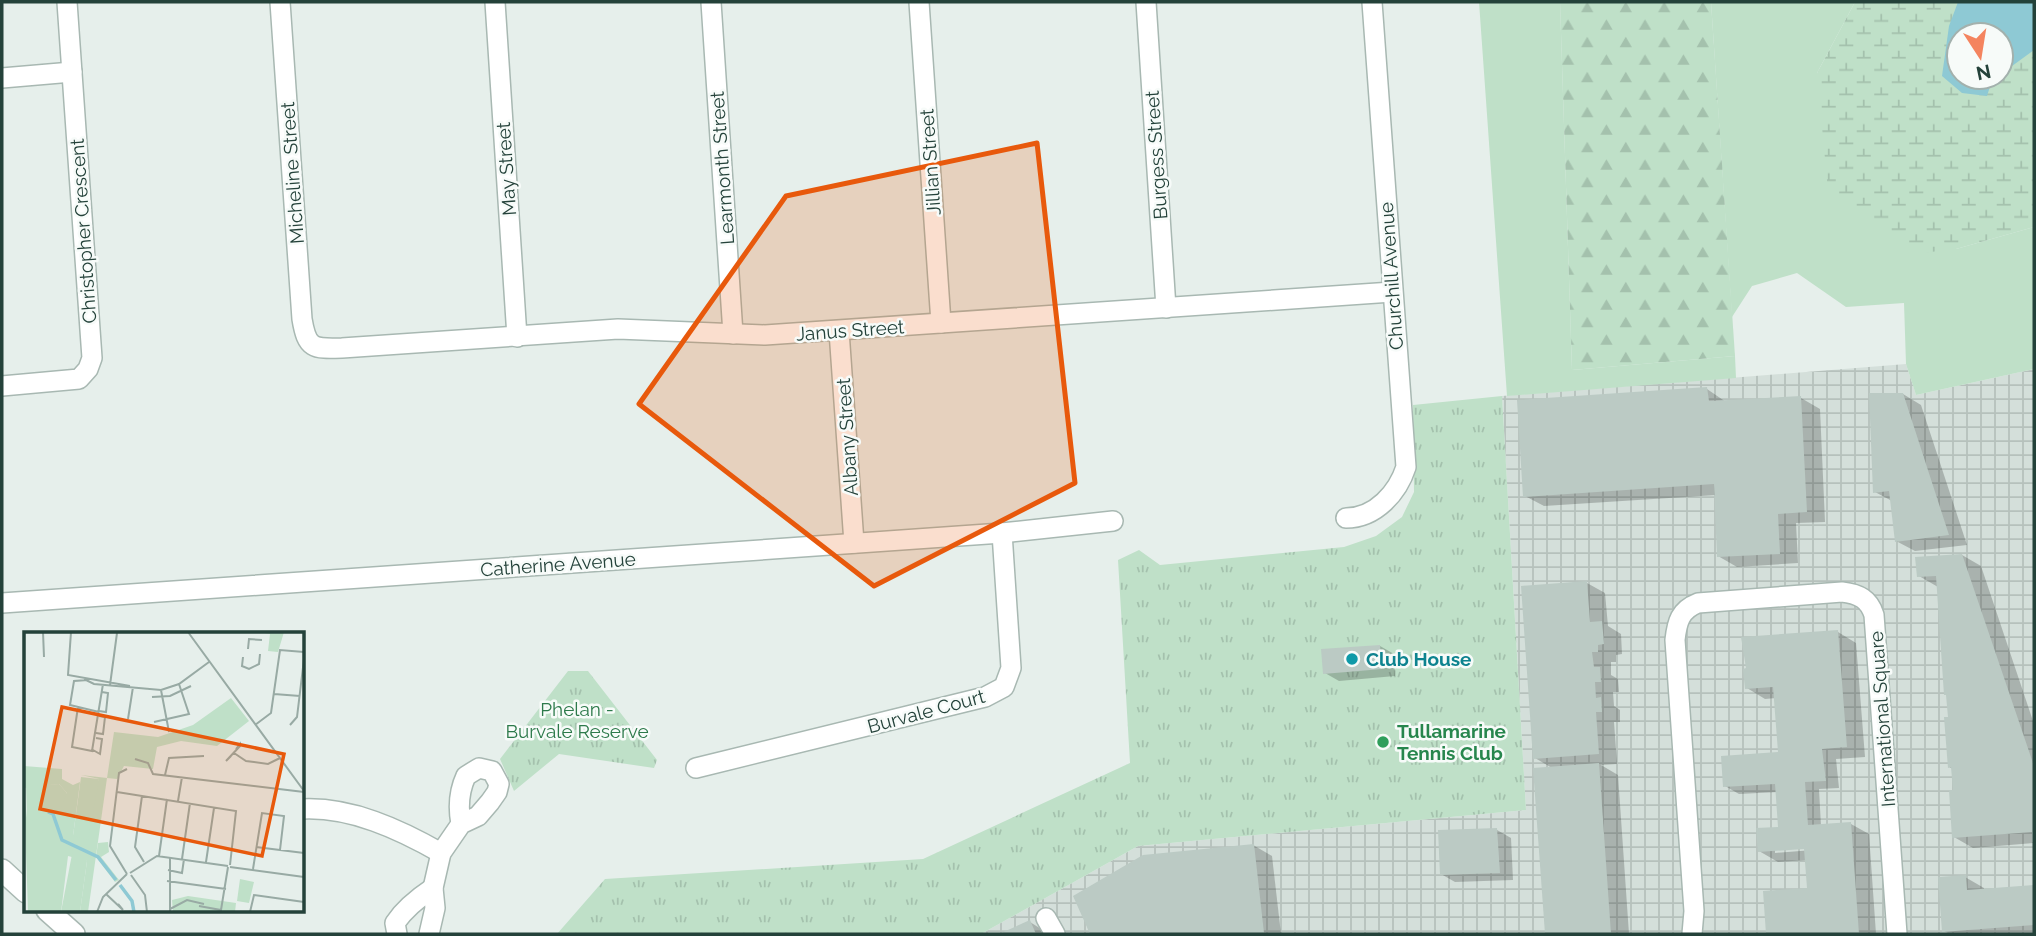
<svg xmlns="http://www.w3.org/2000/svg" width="2036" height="936" font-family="Raleway,sans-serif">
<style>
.industrial{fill:url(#industrial-grid)}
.grass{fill:#bfe0c8}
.forest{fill:url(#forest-firs)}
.wetland{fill:url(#wetland-marsh);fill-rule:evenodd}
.park{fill:url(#park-tufts)}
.water{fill:#8ec9d4}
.shadow{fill:#0003;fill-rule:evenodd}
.building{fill:#bbcac4}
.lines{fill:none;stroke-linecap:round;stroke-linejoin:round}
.minor-casing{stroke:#a8b8b2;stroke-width:22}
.tertiary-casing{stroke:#a8b8b2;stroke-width:24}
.minor{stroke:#fff;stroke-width:19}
.tertiary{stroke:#fff;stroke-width:21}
.marked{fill:#e8590c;fill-opacity:0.2;stroke:#e8590c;stroke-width:5;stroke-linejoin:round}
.culture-dot{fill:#0f9aa8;stroke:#f7fbf9;stroke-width:2.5}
.leisure-dot{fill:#2e9e5b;stroke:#f7fbf9;stroke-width:2.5}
.labels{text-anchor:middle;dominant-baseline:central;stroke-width:5;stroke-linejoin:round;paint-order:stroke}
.street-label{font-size:19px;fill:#24423a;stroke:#f7fbf9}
.culture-label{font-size:19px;font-weight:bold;fill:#0d838f;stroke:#f7fbf9;text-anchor:start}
.park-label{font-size:19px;fill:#2d7a4b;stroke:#f7fbf9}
.leisure-label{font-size:19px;font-weight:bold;fill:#27864d;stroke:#f7fbf9;text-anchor:start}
.inset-river{fill:none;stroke:#8ec9d4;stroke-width:3.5}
.inset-road{fill:none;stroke:#98aaa4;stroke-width:2}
.view{fill:#e8590c;fill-opacity:0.15;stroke:#e8590c;stroke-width:3.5}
.inset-edge{fill:none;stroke:#24423a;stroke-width:3.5}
</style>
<defs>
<pattern id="industrial-grid" width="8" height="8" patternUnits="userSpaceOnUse" patternTransform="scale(1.75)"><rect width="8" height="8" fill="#d4dfda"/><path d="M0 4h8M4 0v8" fill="none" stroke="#b6c1bc"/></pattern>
<pattern id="forest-firs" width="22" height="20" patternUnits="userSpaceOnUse" patternTransform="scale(1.75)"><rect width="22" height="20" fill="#bfe0c8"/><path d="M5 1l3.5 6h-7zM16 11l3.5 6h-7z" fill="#a4c1ad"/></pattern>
<pattern id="wetland-marsh" width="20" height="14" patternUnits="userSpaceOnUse" patternTransform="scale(1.75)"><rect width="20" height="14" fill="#bfe0c8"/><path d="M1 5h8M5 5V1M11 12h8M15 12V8" fill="none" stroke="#a4c1ad"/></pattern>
<pattern id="park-tufts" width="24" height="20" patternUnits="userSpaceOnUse" patternTransform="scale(1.75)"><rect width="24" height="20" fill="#bfe0c8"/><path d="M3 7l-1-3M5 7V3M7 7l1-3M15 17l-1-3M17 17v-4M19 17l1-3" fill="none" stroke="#a4c1ad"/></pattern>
</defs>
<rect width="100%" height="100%" fill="#e6efeb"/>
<path class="industrial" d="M1906,364l10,31 118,-26v565h-1053l157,-88 388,-36 -24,-414z"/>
<g class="grass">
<path d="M1479,2h81l12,368 163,-14 1,22 -229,18z"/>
<path d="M1711,2h144l-38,71 139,176 78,-22v142l-118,26 -10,-31 -2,-61 -58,4 -49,-34 -45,13 -20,31z"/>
</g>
<path class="forest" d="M1560,2h151l24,354 -163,14z"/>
<path class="wetland" d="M1855,2h179v225l-78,22 -43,5 -85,-63 -11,-118zM1959,35h42v42h-42z"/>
<g class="park">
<path d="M1502,396l24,414 -388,36 -157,88h-424l48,-55 318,-20 207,-96 -12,-203 21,-10 21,15 184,-18 32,-11 26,-19 12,-25 -1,-87z"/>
<path d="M568,671h20l69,89 -3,8 -95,-14 -45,37 -14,-32z"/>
</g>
<path class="water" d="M1958,2h76v48l-33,24v-39h-42v42h37l-4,3 -5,16 -25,-3 -20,-17 7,-50z"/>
<g class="shadow">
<path d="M1707,389l19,13 75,-4 19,11 5,113 -29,1 2,40 -61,4 -19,-11 -2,-61 -172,11 -19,-10z"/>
<path d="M1903,394l18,11 46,140 -52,6 -19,-10 -4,-40 -17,-9z"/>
<path d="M1962,555l19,11 53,158v122v-3l-61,5 -19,-11 -1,-68 -4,-2 1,-48 -12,-132 -19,-11z"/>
<path d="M1587,583l18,10 3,33 13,8 1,20 -6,1v7h-5v13l7,4 1,13h-6l1,14 6,4v12h-6l3,42 -16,1 17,10 11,159h-82l-12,-165 17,-1 -17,-10z"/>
<path d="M1838,632l18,11 9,114 -29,2 3,29 -20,1 2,37 30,-2 18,10 7,100h-108l-3,-42 44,-3 -2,-29 -29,2 -19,-11 25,-23 -6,-36 -39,2 -14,-8 59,-32 -8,-56 -11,1 -18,-11zM1813,846v4l-38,3v-4z"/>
<path d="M1380,646l14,8 1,22 -56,5 -14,-8z"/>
<path d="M1497,830l14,8 2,42 -58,2 -14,-8z"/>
<path d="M1253,845l19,11 9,78h-189l-16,-37z"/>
<path d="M1965,877l19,11v3l50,-4v47h-84l-6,-3z"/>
<path d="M1030,922l19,12h-45z"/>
</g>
<g class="building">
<path d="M1707,387l2,14 92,-5 6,116 -29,2 2,40 -63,3 -3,-73 -191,13 -6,-97z"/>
<path d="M1869,393h34l46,142 -54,7 -6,-51 -16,2z"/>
<path d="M1962,554l72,212v76h-2v-10l-80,6 -3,-48h4l-2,-23 -3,1 -4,-51h4l-2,-22h-2l-8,-119 -19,1 -2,-20z"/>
<path d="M1587,581l3,41 12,-1 2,23 -6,1v7h-6l2,15h6l1,15h-6l1,16 5,-1 1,15h-6l3,42 -66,5 -12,-173z"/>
<path d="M1838,630l9,117 -25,2 4,32 -21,1 3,43 43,-3 8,112h-93l-3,-43 44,-3 -3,-39 -46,3 -2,-24 22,-1 -3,-43 -52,3 -2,-31 57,-4 -5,-65 -28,2 -2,-20 3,-1 -5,-31z"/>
<path d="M1380,645l2,24 -59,5 -2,-25z"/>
<path d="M1599,763l12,171h-66l-12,-166z"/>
<path d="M1497,828l3,45 -60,2 -2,-45z"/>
<path d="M1254,844l10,89 -174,1 -17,-38 70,-41z"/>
<path d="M1966,875l1,15 67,-5v40l-92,7 -4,-55z"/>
<path d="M1030,920l6,14h-37z"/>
</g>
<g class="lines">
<g class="minor-casing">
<g id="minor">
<path d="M280,2l22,317c5,30 11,30 40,29l276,-19 147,6 627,-43"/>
<path d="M495,2l22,335"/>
<path d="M711,2l22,332"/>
<path d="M919,2l22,321"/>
<path d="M1146,2l20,306"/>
<path d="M2,78l70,-6"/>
<path d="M839,331l15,212"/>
<path d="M2,386l77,-7 9,-10 4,-11 -25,-356"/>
<path d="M1346,518c30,0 52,-26 60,-51l-34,-465"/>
<path d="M2,603l1000,-70 111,-12"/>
<path d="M696,768l289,-71 19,-10 7,-19 -9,-135"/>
<path d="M303,809c48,-2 96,20 138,44"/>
<path d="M1046,918l9,16"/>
<path d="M397,934l-2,-11c10,-15 23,-25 38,-35"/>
<path d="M429,934l6,-26 -2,-20 8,-35 20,-29 17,-8 12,-14 7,-10 2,-8 -7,-13 -13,-3 -13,8c-7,15 -8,32 -5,48"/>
<path d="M1692,934l2,-23 -19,-271c2,-18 5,-30 23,-37l144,-11c17,2 27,7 32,23l23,319"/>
</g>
</g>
<g class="tertiary-casing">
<g id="tertiary">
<path d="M2,870l24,22"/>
<path d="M47,910l27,24"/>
</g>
</g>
<use href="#minor" class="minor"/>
<use href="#tertiary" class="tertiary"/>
</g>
<path class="marked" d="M1037,143l38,340 -201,103 -235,-182 147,-208z"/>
<circle class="culture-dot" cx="1352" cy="659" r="7"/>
<circle class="leisure-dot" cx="1383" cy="742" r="7"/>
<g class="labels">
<g class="street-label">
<text transform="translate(1156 155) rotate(-94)">Burgess Street</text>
<text transform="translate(930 162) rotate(-94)">Jillian Street</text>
<text transform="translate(722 168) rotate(-94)">Learmonth Street</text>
<text transform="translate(506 169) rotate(-94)">May Street</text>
<text transform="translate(292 173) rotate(-94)">Micheline Street</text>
<text transform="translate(83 231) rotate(-94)">Christopher Crescent</text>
<text transform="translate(1391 276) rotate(-94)">Churchill Avenue</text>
<text transform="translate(850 330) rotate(-4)">Janus Street</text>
<text transform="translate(847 437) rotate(-94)">Albany Street</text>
<text transform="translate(558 564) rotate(-4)">Catherine Avenue</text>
<text transform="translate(926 711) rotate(-15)">Burvale Court</text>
<text transform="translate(1882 719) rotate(-94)">International Square</text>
</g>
<g class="culture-label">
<text x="1366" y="659">Club House</text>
</g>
<g class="park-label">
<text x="577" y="709">Phelan -<tspan x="577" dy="22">Burvale Reserve</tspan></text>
</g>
<g class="leisure-label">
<text x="1397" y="731">Tullamarine<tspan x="1397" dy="22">Tennis Club</tspan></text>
</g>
</g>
<g transform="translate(24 632)">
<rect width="280" height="280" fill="#e6efeb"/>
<path d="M0,134l38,3v10l11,6 7,-3 -7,54 26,-57 -18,-4 26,3 -19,134h-8l7,-51 -19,-5 -7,56h-33l-4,-120 3,26 23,-5 17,-20 -8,-9 -35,4z" fill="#bfe0c8"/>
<path d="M57,145l18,2 -11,61 -15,-4zM49,217l14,12 -7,51h-19z" fill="#bfe0c8"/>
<path d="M35,152l8,9 -9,22 -8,-2 -17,8 -6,-3 -1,-32z" fill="#bfe0c8"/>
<path d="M235,0h25l-6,20 -10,-1 2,-17zM207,66l18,23 -32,25 -36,-5 -24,6 -4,22 -29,-3 -7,13 -10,-1 7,-46 44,5 35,-12zM84,210l1,10 -8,5 18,23 -4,2 -19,-25 2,-14zM216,247l14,3 -5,21 -12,-2zM164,264l48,7 -1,9h-62l-1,-12z" fill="#bfe0c8"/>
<path class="inset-river" d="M24,180l5,2 9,26 36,17 18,23M96,253l12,16 2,11"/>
<path class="inset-road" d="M19,0l1,25M47,0l-3,43 62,11M164,0l116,159M224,17l1,-10 13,1M219,25l-1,9 7,3 10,-5 1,-10M60,47l10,5 67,6 18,-6 30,-22M64,48l-14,1 -4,24 29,7M86,53l7,-52M137,58l8,42M250,62l26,2M128,65l18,-1 21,-10M54,75l-6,40 20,4 11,-67M75,79l7,1 2,-19 -6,-1M104,87l5,-32M130,90l35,-8 -10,-30M231,93l16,-12 9,-63 24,2M266,93l7,-8 7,-58M72,101l7,1 2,-17 -6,-1M69,118l7,4 2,-15 -6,-1M210,121l12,8 22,3 12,-6M207,124l-5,5 14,-15v-2l-4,5M111,127l13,4 5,11 151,18M103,137l-8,4 -9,73 17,28M141,143l4,-17 35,-2M93,160l119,19 -6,54M118,164l-7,51 9,15M154,169l4,-24M232,215l48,6M135,224l8,-57M158,227l8,-56M182,230l8,-54M206,235l74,10M229,237l9,-56 22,3 -4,34M144,238l14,3 2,-14M106,241l27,-17 71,10M107,243l14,20 2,17M143,249l59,8M82,262l17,16 -5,-6M175,274l22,4 7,-43M146,277l17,-9 17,4M73,280l6,-15 24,-23M146,280v-55M226,280l4,-17 50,7"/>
<path class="view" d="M38,75l222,47 -22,102 -222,-47z"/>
<rect width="280" height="280" class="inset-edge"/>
</g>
<rect width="2036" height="936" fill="none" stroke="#24423a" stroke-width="7"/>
<g transform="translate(1980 56) rotate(168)"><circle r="33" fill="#f7fbf9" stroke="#a3b1ad" stroke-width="2"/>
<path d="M0-5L12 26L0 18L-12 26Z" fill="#f4845f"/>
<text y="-10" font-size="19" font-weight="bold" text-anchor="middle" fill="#24423a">N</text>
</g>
</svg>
